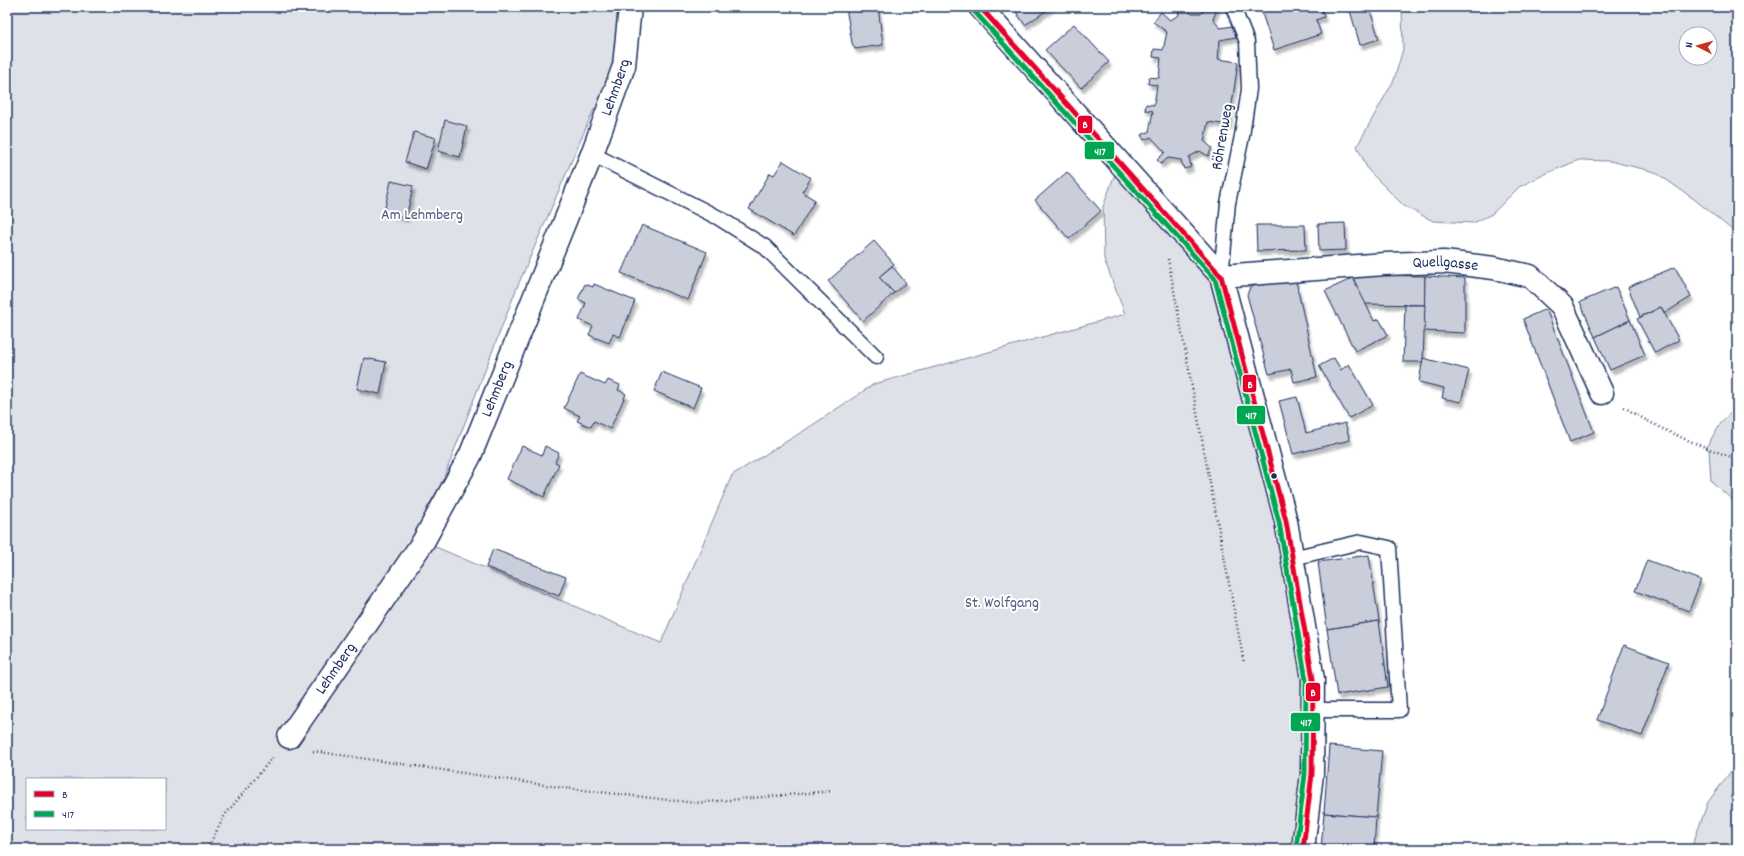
<svg xmlns="http://www.w3.org/2000/svg" width="1744" height="856" font-family="Dekko,sans-serif">
<style>
.green{fill:#dee1e7;stroke:#7c88a2;fill-rule:evenodd}
.building{fill:#caceda;stroke:#1b2f5e;filter:url(#shadow)}
.lines{fill:none;stroke-linecap:round;stroke-linejoin:round}
.service-casing{stroke:#1b2f5e;stroke-width:17}
.minor-casing{stroke:#1b2f5e;stroke-width:25}
.tertiary-casing{stroke:#1b2f5e;stroke-width:25}
.path{stroke:#1b2f5e;stroke-width:2.5;stroke-dasharray:1 3;stroke-linecap:butt}
.service{stroke:#fff;stroke-width:14}
.minor{stroke:#fff;stroke-width:22}
.tertiary{stroke:#fff;stroke-width:22}
.bus-1-casing{stroke:#fff;stroke-width:8}
.bus-2-casing{stroke:#fff;stroke-width:8}
.bus-1{stroke:#e4002b;stroke-width:5}
.bus-2{stroke:#00a651;stroke-width:5}
.bus-dot{fill:#1b2f5e;stroke:#fff;stroke-width:1.5}
.labels{text-anchor:middle;dominant-baseline:central;stroke-width:4;stroke-linejoin:round;paint-order:stroke}
.street-label{font-size:16px;fill:#1b2f5e;stroke:#fff}
.park-label{font-size:16px;fill:#4c5c80;stroke:#fff}
.line-badge{stroke:#fff;stroke-width:1.5}
.badge-label{font-size:11px;text-anchor:middle;font-weight:bold;fill:#fff}
</style>
<defs>
<filter id="shadow"><feDropShadow dx="2.5" dy="4.5" stdDeviation="1" flood-color="#0004"/></filter>
</defs>
<rect width="100%" height="100%" fill="#fff"/>
<filter id="ink" filterUnits="userSpaceOnUse"><feTurbulence type="fractalNoise" baseFrequency=".025" numOctaves="2"/><feDisplacementMap in="SourceGraphic" scale="8" xChannelSelector="R" yChannelSelector="G"/><feConvolveMatrix kernelMatrix="1 2 1 2 8 2 1 2 1" color-interpolation-filters="sRGB"/></filter>
<g filter="url(#ink)">
<g class="green">
<path d="M7,7h623l-21,103 -15,-1 -78,181 -75,195 -16,26 13,6 -14,25 237,101 71,-168 73,-45 69,-46 251,-70 -21,-55 -1,-52 16,-45 102,114 92,403 -10,170h-1296zM27,779h138v50h-138z"/>
<path d="M1402,7h335v227l-43,-35 -39,-27 -45,-11 -31,-1 -34,14 -26,13 -27,27 -19,9 -40,-2 -29,-15 -36,-36 -11,-24 37,-66 9,-31zM1686,34h24v24h-24z"/>
<path d="M1737,407v97l-26,-23 -2,-31 -3,-2 15,-26z"/>
<path d="M1737,763v86h-46l17,-47z"/>
</g>
<g class="building">
<path d="M846,7h32l5,38 -28,4 -3,-6z"/>
<path d="M1013,7h39l-27,18z"/>
<path d="M1178,7h11l1,6h12l3,-6h13l-5,12 7,9 13,-2 3,11 -16,3 -2,19 20,3 -9,63 -21,-3 -4,19 8,7 -4,8 -8,-5 -11,6 2,10 -7,2 -3,-9 -13,-2 -7,6 -4,-4 8,-8 -14,-15 -7,3 -3,-5 8,-3 4,-21 -8,-1 1,-6 8,1 3,-20 -9,-1 1,-7 10,1 2,-20 -8,-1 1,-8 9,1 4,-18 -14,-10 8,-10 9,8 9,-5z"/>
<path d="M1260,7h61l3,10 -8,3 5,14 -47,16z"/>
<path d="M1349,7h20l10,32 -19,6z"/>
<path d="M1074,24l35,38 -28,26 -36,-38z"/>
<path d="M445,120l22,6 -7,31 -22,-6z"/>
<path d="M414,132l22,6 -10,31 -21,-7z"/>
<path d="M783,161l28,17 -9,14 13,8 -21,36 -45,-27 21,-36 4,2z"/>
<path d="M1067,172l34,39 -32,28 -34,-39z"/>
<path d="M391,181l22,5 -7,32 -22,-6z"/>
<path d="M1345,223l1,27 -27,1 -1,-27z"/>
<path d="M642,225l65,27 -19,48 -67,-27z"/>
<path d="M1256,225h49l1,25 -49,1z"/>
<path d="M874,241l20,23 -15,13 15,16 -31,28 -35,-40z"/>
<path d="M892,266l14,17 -12,10 -15,-16z"/>
<path d="M1675,267l16,30 -26,16 -4,-6 -21,10 -12,-30z"/>
<path d="M1358,275l67,1v29l-60,-1 -12,-26z"/>
<path d="M1425,276l40,2v55l-41,-2z"/>
<path d="M1290,277h5l22,100 -23,5 -3,-13 -22,5 -22,-79 3,-8z"/>
<path d="M1353,278l21,43 5,-2 9,16 -33,16 -30,-60z"/>
<path d="M585,284l8,3 1,-3 41,17 -15,36 -7,-3 -4,9 -20,-8 4,-9 -14,-6 7,-17 -8,-4z"/>
<path d="M1616,287l14,33 -35,17 -15,-35z"/>
<path d="M1405,305h20l-2,57h-20z"/>
<path d="M1661,307l18,33 -24,13 -18,-34z"/>
<path d="M1546,309l48,123 -24,10 -47,-123z"/>
<path d="M1630,320l15,35 -35,15 -15,-33z"/>
<path d="M364,358l22,4 -6,32 -23,-5z"/>
<path d="M1334,358l7,12 8,-6 24,41 -24,13 -30,-52z"/>
<path d="M1423,358l46,12 -8,32 -19,-4 2,-10 -25,-6z"/>
<path d="M662,372l39,16 -8,20 -39,-17z"/>
<path d="M580,374l25,11 3,-5 12,5 -2,5 8,4 -16,35 -16,-8 -3,6 -14,-6 3,-5 -16,-8z"/>
<path d="M1297,397l9,36 39,-10 5,17 -57,14 -14,-53z"/>
<path d="M522,446l20,9 3,-9 14,7 -4,9 4,2 -15,33 -37,-18z"/>
<path d="M493,549l73,28 -7,19 -73,-29z"/>
<path d="M1369,555l10,66 -52,8 -9,-67z"/>
<path d="M1647,560l54,20 -12,31 -54,-20z"/>
<path d="M1379,621l9,66 -51,8 -10,-66z"/>
<path d="M1624,645l45,17 -27,74 -45,-16z"/>
<path d="M1329,746l53,5 -6,66 -52,-4z"/>
<path d="M1324,813l52,4 -2,32h-53z"/>
</g>
<g class="lines">
<g class="service-casing">
<g id="service">
<path d="M592,154l127,64 46,29 111,110"/>
<path d="M1221,276l7,-73 14,-67 7,-47 -2,-47 -14,-35"/>
<path d="M1292,558l69,-16 28,6 10,162h-86"/>
</g>
</g>
<g class="minor-casing">
<g id="minor">
<path id="s1" d="M1221,276l164,-12 59,-2 50,6 36,8 32,30 40,87"/>
<path id="s2" d="M289,737l134,-195 47,-86 122,-302 32,-88 6,-59"/>
</g>
</g>
<g class="tertiary-casing">
<path id="tertiary" d="M980,7l241,269 65,245 27,158 -1,95 -9,75"/>
</g>
<g class="path">
<path d="M1168,259l76,404"/>
<path d="M1624,407c36,23 73,38 113,52"/>
<path d="M313,751l252,37 130,15 137,-12"/>
<path d="M207,849l18,-34 48,-58"/>
</g>
<use href="#service" class="service"/>
<use href="#minor" class="minor"/>
<use href="#tertiary" class="tertiary"/>
<g class="bus-1-casing">
<path id="bus-1" d="M980,7l241,269 65,245 27,158 -1,95 -9,75"/>
</g>
<g class="bus-2-casing">
<path id="bus-2" d="M975,12l240,267 64,243 27,158 -1,94 -9,74"/>
</g>
<use href="#bus-1" class="bus-1"/>
<use href="#bus-2" class="bus-2"/>
</g>
</g>
<circle class="bus-dot" cx="1274" cy="476" r="3.5"/>
<g class="labels">
<g class="street-label">
<text stroke="none"><textPath href="#s2" startOffset="731">Lehmberg</textPath></text>
<text transform="translate(1223 137) rotate(-80)">Röhrenweg</text>
<text stroke="none"><textPath href="#s1" startOffset="225">Quellgasse</textPath></text>
<text stroke="none"><textPath href="#s2" startOffset="407">Lehmberg</textPath></text>
<text stroke="none"><textPath href="#s2" startOffset="83">Lehmberg</textPath></text>
</g>
<g class="park-label">
<text x="422" y="215">Am Lehmberg</text>
<text x="1002" y="603">St. Wolfgang</text>
</g>
</g>
<g class="line-badge">
<rect x="1077" y="115" width="16" height="19" rx="4" fill="#e4002b"/>
<rect x="1084" y="141" width="31" height="19" rx="4" fill="#00a651"/>
<rect x="1242" y="374" width="15" height="19" rx="4" fill="#e4002b"/>
<rect x="1236" y="405" width="30" height="20" rx="4" fill="#00a651"/>
<rect x="1305" y="682" width="16" height="20" rx="4" fill="#e4002b"/>
<rect x="1290" y="712" width="31" height="20" rx="4" fill="#00a651"/>
</g>
<g class="badge-label">
<text x="1085" y="128">B</text>
<text x="1100" y="155">417</text>
<text x="1250" y="388">B</text>
<text x="1251" y="419">417</text>
<text x="1313" y="696">B</text>
<text x="1306" y="726">417</text>
</g>
<rect width="1744" height="856" fill="none" stroke="#fff" stroke-width="24"/>
<rect x="12" y="12" width="1720" height="832" fill="none" stroke="#1b2f5e" stroke-width="1.5" filter="url(#ink)"/>
<rect x="26" y="778" width="140" height="52" fill="#ffffff" stroke="#a4acbf"/>
<rect x="34" y="791" width="20" height="6" fill="#e4002b" stroke="#a4acbf"/>
<text x="62" y="798" font-size="12" fill="#1b2f5e">B</text>
<rect x="34" y="811" width="20" height="6" fill="#00a651" stroke="#a4acbf"/>
<text x="62" y="818" font-size="12" fill="#1b2f5e">417</text>
<g transform="translate(1698 46) rotate(276)"><circle r="19" fill="#ffffff" stroke="#a4acbf"/>
<path d="M0-3L7 15L0 10L-7 15Z" fill="#c8321e"/>
<text y="-6" font-size="11" font-weight="bold" text-anchor="middle" fill="#1b2f5e">N</text>
</g>
</svg>
